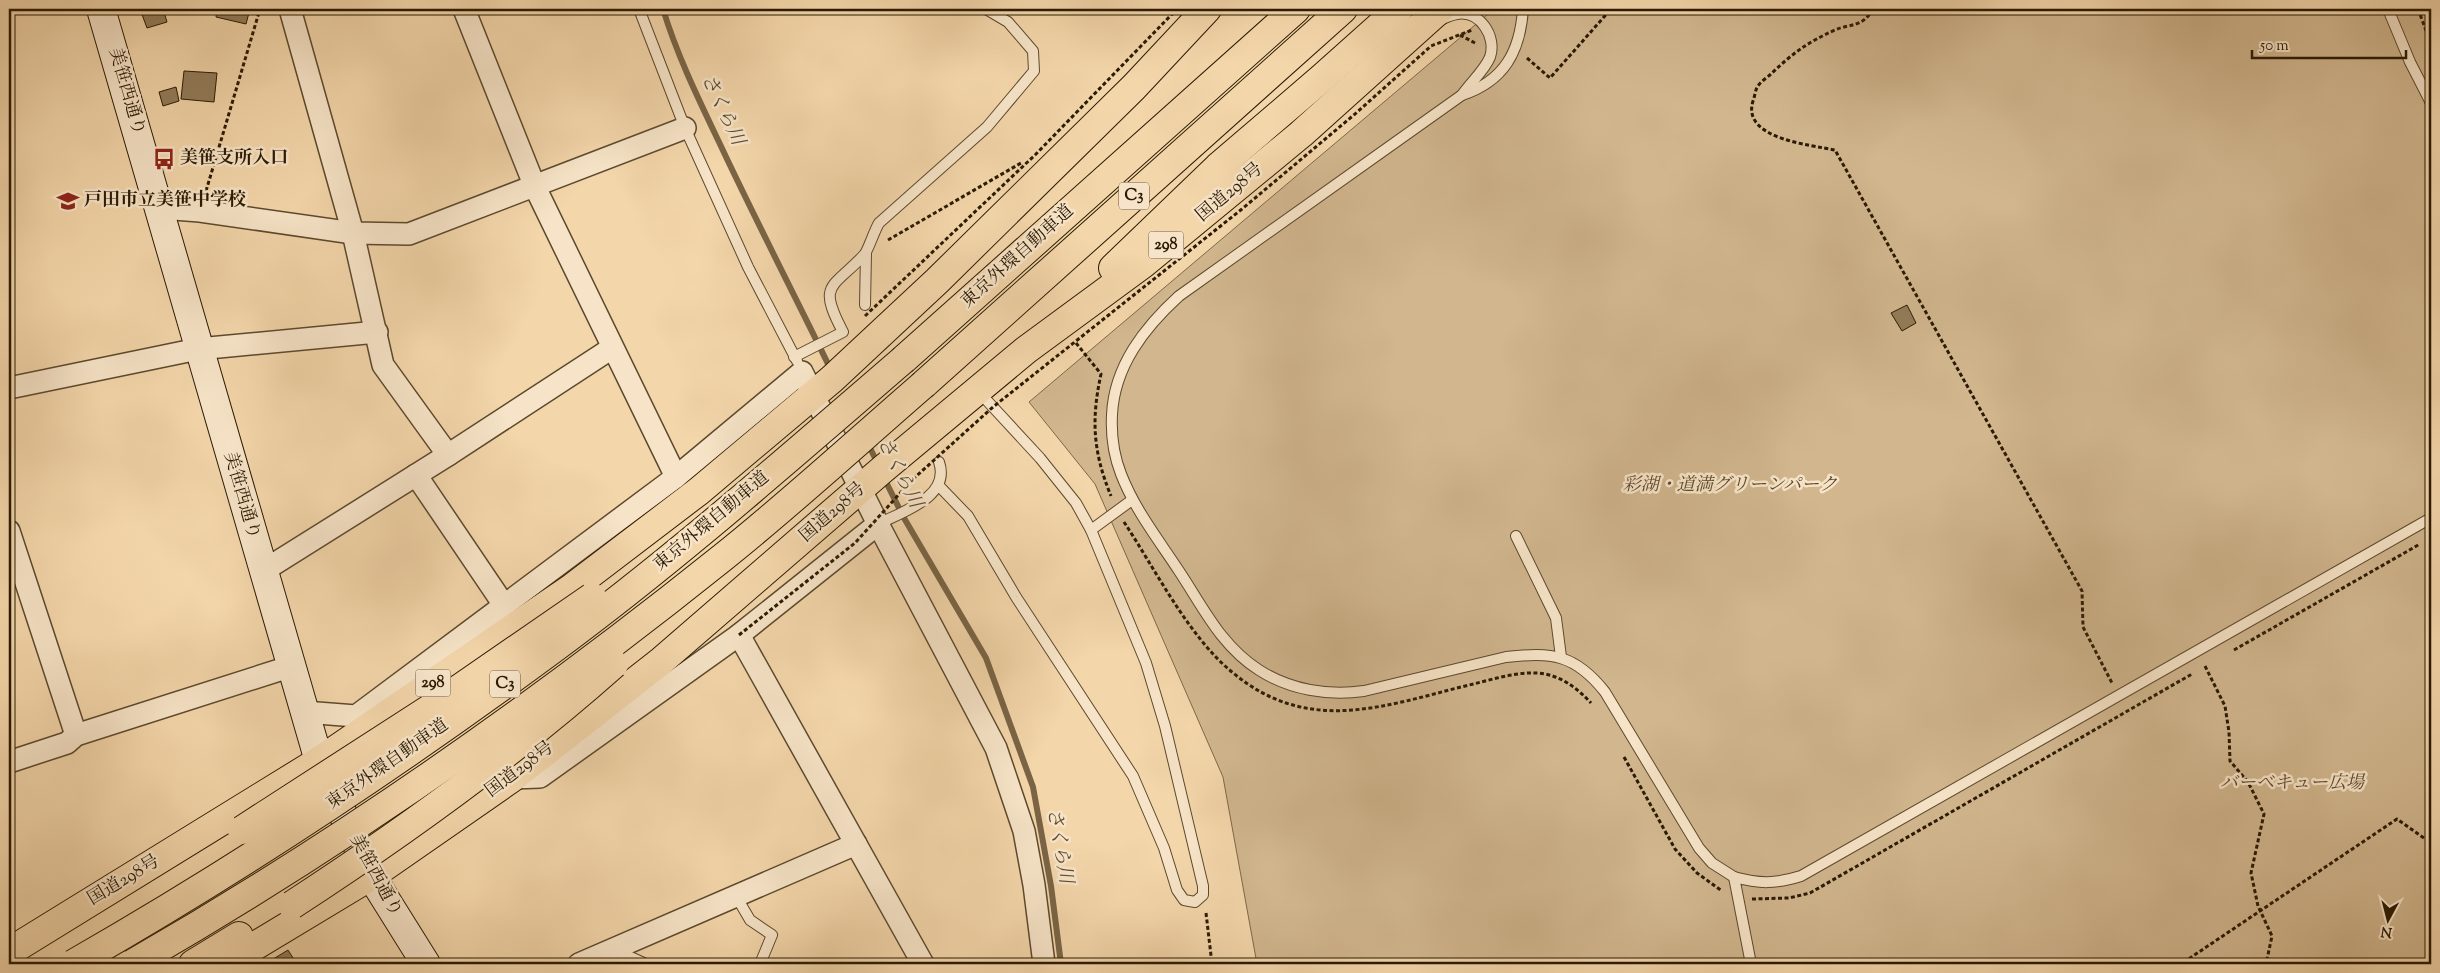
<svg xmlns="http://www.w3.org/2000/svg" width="2440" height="973" font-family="'Sorts Mill Goudy','Noto Serif JP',serif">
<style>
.green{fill:#d1b68e;stroke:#7e6848}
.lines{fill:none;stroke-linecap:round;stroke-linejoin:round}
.stream{stroke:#7a6445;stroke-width:6}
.building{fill:#937c5a;stroke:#2a1a03}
.lane-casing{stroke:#5c492d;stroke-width:12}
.street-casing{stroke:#5c492d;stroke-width:24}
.secondary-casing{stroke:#2a1a03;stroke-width:30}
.highway-casing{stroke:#2a1a03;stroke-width:30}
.path{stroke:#2a1a03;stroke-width:3;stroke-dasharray:4 2.5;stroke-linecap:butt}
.lane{stroke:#f7e4c8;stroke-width:10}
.street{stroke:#f7e4c8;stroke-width:21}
.secondary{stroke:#f7e4c8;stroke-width:28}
.highway{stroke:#f3d6aa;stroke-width:28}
.highway-bridge-casing{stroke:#2a1a03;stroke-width:30;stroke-linecap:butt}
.path-bridge{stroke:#2a1a03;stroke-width:3;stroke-dasharray:4 2.5;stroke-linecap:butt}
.highway-bridge{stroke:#f3d6aa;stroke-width:28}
.labels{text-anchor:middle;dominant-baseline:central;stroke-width:5;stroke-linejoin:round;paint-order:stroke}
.shield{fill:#f7e4c8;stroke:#68573e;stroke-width:1}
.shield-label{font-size:16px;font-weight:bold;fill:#2a1a03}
.street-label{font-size:18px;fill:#2a1a03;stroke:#f7e4c8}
.poi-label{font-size:18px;font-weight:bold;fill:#2a1a03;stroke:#f7e4c8;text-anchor:start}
.park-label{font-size:18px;font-style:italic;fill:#5c492d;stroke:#f7e4c8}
.water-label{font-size:19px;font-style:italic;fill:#5f4c2f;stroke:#f7e4c8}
</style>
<rect width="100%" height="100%" fill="#f3d6aa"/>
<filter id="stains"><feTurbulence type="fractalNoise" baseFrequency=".004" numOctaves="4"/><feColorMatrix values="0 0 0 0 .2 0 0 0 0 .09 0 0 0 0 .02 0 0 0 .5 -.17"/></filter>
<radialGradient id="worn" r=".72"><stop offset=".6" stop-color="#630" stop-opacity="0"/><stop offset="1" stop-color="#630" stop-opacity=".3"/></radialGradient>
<path class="green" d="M1494,9h937v955h-1174l-34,-187 -128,-293 -66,-82z"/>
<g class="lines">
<g class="stream">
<path d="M663,9c14,46 35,89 56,133 36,77 75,152 112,228"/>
<path d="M867,442l11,22"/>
<path d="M884,478l20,40 82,140 47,129 18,99 10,78"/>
</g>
</g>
<g class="building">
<path d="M140,9h23l4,13 -20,6z"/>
<path d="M217,9h33l-4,15 -30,-7z"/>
<path d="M184,71l33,2 -3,29 -33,-3z"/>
<path d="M176,87l3,14 -16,5 -4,-14z"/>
<path d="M1907,305l9,18 -14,8 -11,-18z"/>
<path d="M288,950l9,14h-32z"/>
</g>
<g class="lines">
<g class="lane-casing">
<g id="lane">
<path d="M639,9l46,119 63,139 49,94"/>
<path d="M2388,9l22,53 21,41"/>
<path d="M1439,21c5,-3 12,-6 18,-7 23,-4 40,23 33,43 -5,13 -20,26 -28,38l-283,201c-34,31 -65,70 -67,119 -1,19 2,41 9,59 14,36 37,65 58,97 24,36 42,75 80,99 31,20 69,26 105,21l142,-34c46,-5 69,-3 99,35l94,156 13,15 22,14"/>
<path d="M1462,95c42,-14 58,-43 61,-86"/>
<path d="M865,305l1,-52"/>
<path d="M794,357l49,-25c-26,-49 -11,-43 21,-77 4,-4 10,-24 15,-32l108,-96 47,-56 -1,-20 -25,-29 -22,-13"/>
<path d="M939,486l29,30 48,81 117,179 31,72 13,42 7,10 11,2 8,-7v-9l-38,-160 -19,-63 -55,-133 -15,-27 -36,-45 -61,-66"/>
<path d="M878,524c24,-12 73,-27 61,-62"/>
<path d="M1091,530l41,-30"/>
<path d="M1516,536l40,82 5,39"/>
<path d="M736,896l14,24 22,15 -12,29"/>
<path d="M615,950l31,14"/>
<path d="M1751,964l-17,-87c26,7 41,7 67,-1l630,-358"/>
</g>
</g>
<g class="street-casing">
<g id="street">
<path d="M290,9l63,224 30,132 65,90"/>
<path d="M464,9l71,178 141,290"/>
<path d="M160,208l40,3 153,22 56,1 276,-106"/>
<path d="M9,388l189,-39 179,-17"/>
<path d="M416,475l88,130"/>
<path d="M9,531l67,204"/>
<path d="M263,571l185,-116 164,-107"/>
<path d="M739,635l184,329"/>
<path d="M304,712l52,4 320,-239 126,-105 76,152 118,224 28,83 10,54 10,79"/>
<path d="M9,762l58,-19 9,-8 216,-69"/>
<path d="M512,778l28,-1 199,-142 139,-111"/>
<path d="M579,964l277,-120"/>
</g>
</g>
<g class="secondary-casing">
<path id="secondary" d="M101,9l218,752 52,115 55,88"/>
</g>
<g class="highway-casing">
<g id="highway">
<path d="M1113,268l105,-101 105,-90 76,-68"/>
<path d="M904,359l392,-350"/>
<path d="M924,384l419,-375"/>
<path d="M9,952l310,-191 254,-174 126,-96 133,-112 105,-98 197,-194 73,-78"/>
<path d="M193,964l46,-28"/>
<path d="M225,964l146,-88 141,-98 148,-116 223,-193 143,-119 117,-86 158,-130 139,-125"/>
</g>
</g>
<g class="path">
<path d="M1873,9c-11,19 -22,14 -38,21 -27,12 -42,23 -63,43 -4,4 -11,8 -14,13 -3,4 -3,10 -5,15 -12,38 58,44 82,49l247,441 1,36 29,56"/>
<path d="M2418,9l13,35"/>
<path d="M1460,35l15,8"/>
<path d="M1527,58l23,20 61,-69"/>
<path d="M206,191l54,-182"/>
<path d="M888,240l133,-77"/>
<path d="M1076,343l25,31c-10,46 -8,78 10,122"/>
<path d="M1124,522c31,47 65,115 108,150 76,64 152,34 237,13 22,-5 45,-13 67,-12 23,1 40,14 55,30"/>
<path d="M2234,650l186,-106"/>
<path d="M2205,666l20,40 4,26 1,29 18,21 16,32 -13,59 7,33 14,30 -6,28"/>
<path d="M1624,757l51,92 22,24 25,18"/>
<path d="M1752,899l37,-1 21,-5 382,-219"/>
<path d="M1206,913l6,51"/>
<path d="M2188,964l-1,-4 210,-141 34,24"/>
</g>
<use href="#lane" class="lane"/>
<use href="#street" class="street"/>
<use href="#secondary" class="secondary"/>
<use href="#highway" class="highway"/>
<g class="highway-bridge-casing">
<g id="highway-bridge">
<path d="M242,830l192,-124 158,-109"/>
<path d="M292,905c112,-73 222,-152 322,-241"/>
<path d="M73,964c166,-95 326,-201 480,-315 122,-90 236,-191 351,-290"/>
<path d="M132,964c207,-119 403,-256 590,-406 69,-55 135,-116 202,-174"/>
</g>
</g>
<g class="path-bridge">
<path d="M865,316l171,-162 141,-145"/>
<path d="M739,635l116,-92 57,-63 81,-73 249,-198 113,-95 76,-68 41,-16"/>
</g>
<use href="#highway-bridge" class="highway-bridge"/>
</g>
<defs>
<g id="bus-bare" transform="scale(1.725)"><path d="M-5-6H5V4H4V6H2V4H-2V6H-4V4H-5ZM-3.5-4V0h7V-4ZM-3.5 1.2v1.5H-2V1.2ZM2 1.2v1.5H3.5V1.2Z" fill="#8f2418" stroke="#f7e4c8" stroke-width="2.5" paint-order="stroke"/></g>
<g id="school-bare" transform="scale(1.725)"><path d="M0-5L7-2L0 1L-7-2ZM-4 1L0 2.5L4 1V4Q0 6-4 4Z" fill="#8f2418" stroke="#f7e4c8" stroke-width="2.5" paint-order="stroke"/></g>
</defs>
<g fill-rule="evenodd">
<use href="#bus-bare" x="164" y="159"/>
<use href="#school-bare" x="68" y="201"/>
</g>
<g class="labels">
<g class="shield">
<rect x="1119" y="182.5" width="30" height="27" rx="4"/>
<rect x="1148.5" y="231.5" width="35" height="27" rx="4"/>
<rect x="415.5" y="669.5" width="35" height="27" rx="4"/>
<rect x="490" y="670.5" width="30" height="27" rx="4"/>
</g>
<g class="shield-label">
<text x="1134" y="196">C3</text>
<text x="1166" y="245">298</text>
<text x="433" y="683">298</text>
<text x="505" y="684">C3</text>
</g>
<g class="street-label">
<text transform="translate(126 92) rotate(74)">美笹西通り</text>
<text transform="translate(1230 193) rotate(-40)">国道298号</text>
<text transform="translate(1018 257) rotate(-42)">東京外環自動車道</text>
<text transform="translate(241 496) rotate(74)">美笹西通り</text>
<text transform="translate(833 513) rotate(-41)">国道298号</text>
<text transform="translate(712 522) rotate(-40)">東京外環自動車道</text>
<text transform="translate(388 765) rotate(-35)">東京外環自動車道</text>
<text transform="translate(520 770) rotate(-37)">国道298号</text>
<text transform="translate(375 876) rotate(62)">美笹西通り</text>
<text transform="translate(124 881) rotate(-31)">国道298号</text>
</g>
<g class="poi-label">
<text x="180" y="159">美笹支所入口</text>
<text x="84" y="201">戸田市立美笹中学校</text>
</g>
<g class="park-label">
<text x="1730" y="486">彩湖・道満グリーンパーク</text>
<text x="2292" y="784">バーベキュー広場</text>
</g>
<g class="water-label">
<text transform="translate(722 110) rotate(65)">さくら川</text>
<text transform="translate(899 473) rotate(63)">さくら川</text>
<text transform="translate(1059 846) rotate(80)">さくら川</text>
</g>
</g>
<rect width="2440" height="973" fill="none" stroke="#f3d6aa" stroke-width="30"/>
<rect x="10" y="10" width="2420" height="953" fill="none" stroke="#2a1a03" stroke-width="2.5"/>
<rect x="15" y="15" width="2410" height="943" fill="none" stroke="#2a1a03"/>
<g transform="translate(2388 920) rotate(187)" stroke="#f7e4c8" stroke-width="4" paint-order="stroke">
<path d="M0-4L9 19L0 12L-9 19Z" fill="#2a1a03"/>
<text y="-8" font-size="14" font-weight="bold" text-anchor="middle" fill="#2a1a03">N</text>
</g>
<path d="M2252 50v8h154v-8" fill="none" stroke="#2a1a03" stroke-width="2.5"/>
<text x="2260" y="50" font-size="15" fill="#2a1a03" stroke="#f7e4c8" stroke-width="4" paint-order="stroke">50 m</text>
<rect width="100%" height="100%" filter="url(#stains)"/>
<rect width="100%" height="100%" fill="url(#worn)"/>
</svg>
